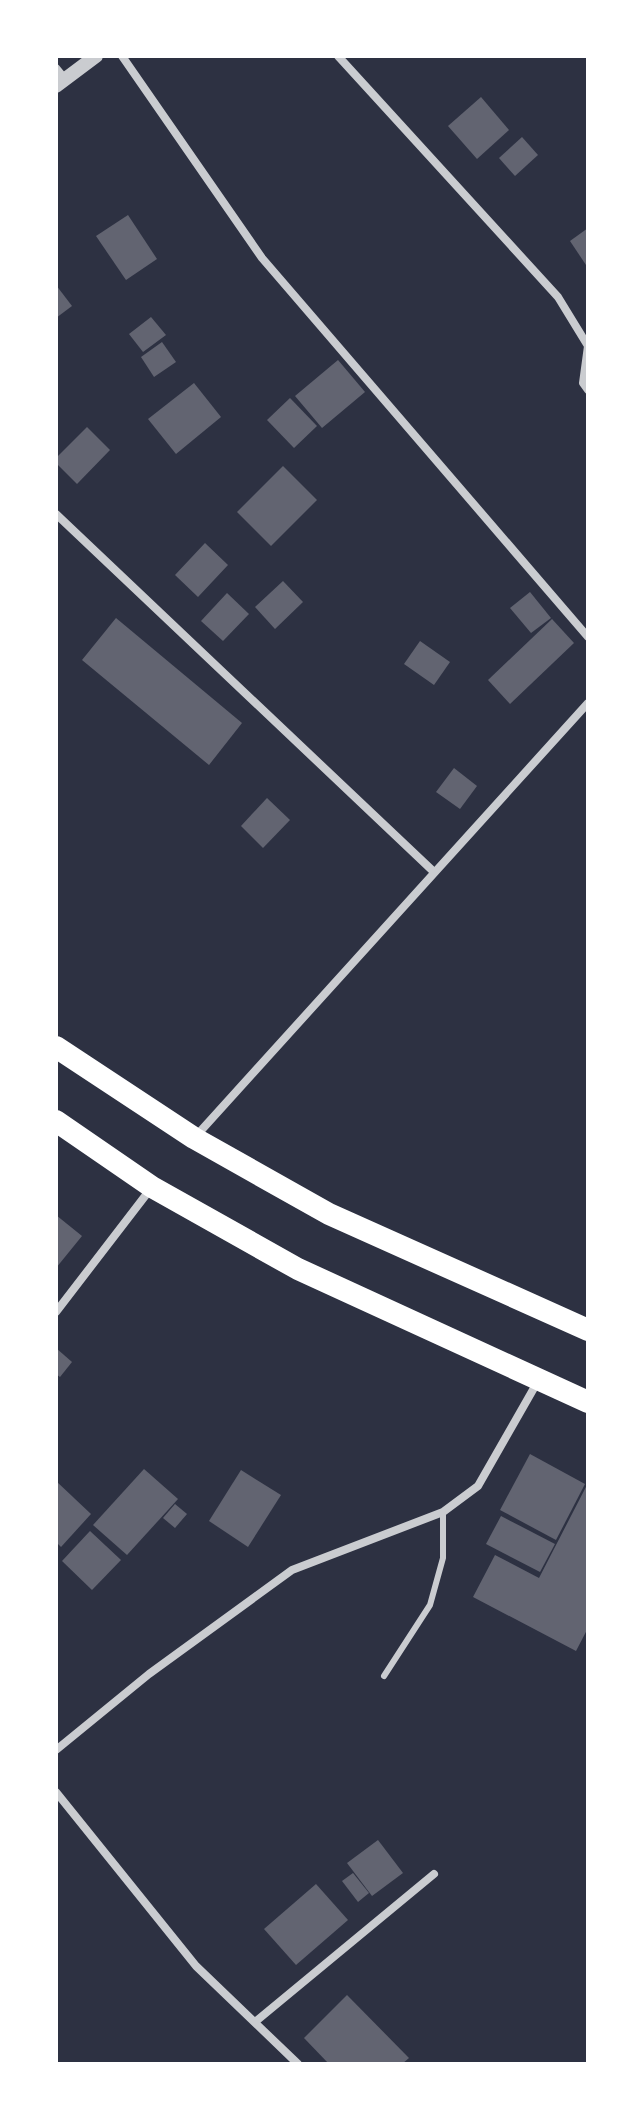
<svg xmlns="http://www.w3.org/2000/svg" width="644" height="2120" font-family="Signika,sans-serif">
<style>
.building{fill:#626471}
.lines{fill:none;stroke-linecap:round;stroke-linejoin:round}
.service{stroke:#caccd0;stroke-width:6}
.minor{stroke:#caccd0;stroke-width:8}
.tertiary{stroke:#caccd0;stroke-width:14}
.trunk{stroke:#fff;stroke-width:22}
</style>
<rect width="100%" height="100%" fill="#2d3142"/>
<g class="building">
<path d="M481,97l28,33 -32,29 -29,-33z"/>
<path d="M522,137l16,18 -23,21 -16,-18z"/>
<path d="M128,215l29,44 -31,21 -30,-44z"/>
<path d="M588,228v40l-18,-27z"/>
<path d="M56,285l16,21 -16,12z"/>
<path d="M151,317l15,18 -23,17 -14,-18z"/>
<path d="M162,342l14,20 -22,15 -13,-20z"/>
<path d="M338,360l27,32 -43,36 -27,-32z"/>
<path d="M194,383l27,34 -45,37 -28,-35z"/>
<path d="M290,398l27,28 -23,22 -27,-28z"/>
<path d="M87,427l23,23 -33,34 -21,-21v-5z"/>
<path d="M283,466l34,34 -46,46 -34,-34z"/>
<path d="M205,543l23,22 -30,32 -23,-22z"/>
<path d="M283,581l20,21 -28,27 -20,-22z"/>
<path d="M530,592l21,26 -20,15 -21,-25z"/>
<path d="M227,593l22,21 -26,27 -22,-20z"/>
<path d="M116,618l126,105 -33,42 -127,-105z"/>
<path d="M552,619l22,24 -64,61 -22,-24z"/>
<path d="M420,641l30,21 -16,23 -30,-21z"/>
<path d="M454,768l23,18 -17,23 -24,-17z"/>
<path d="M267,798l23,22 -27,28 -22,-22z"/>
<path d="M56,1215l26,21 -26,32z"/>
<path d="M56,1348l16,14 -12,15 -4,-3z"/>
<path d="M530,1454l55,30 -29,56 -56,-30z"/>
<path d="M144,1469l34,30 -51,56 -34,-30z"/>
<path d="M241,1470l40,25 -33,52 -39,-26z"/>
<path d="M56,1481l35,33 -30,33 -5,-5z"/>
<path d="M588,1483v145l-12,23 -103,-54 22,-42 44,23z"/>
<path d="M175,1504l12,10 -12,14 -12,-10z"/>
<path d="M501,1516l54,28 -15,28 -54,-28z"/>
<path d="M90,1531l31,29 -29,30 -30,-29z"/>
<path d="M378,1840l25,33 -31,23 -25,-33z"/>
<path d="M353,1873l16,20 -11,9 -16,-21z"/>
<path d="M316,1884l32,36 -52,45 -32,-36z"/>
<path d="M347,1995l62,63 -7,6h-73l-25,-26z"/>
</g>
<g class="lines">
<path class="service" d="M384,1676l46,-71 13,-47v-46"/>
<g class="minor">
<path d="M122,56l140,202 326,379"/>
<path d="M338,56l220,241 30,49 -5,37 5,7"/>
<path d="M56,68l9,11"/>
<path d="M56,514l378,358"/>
<path d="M197,1135l391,-432"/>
<path d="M56,1312l96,-125"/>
<path d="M56,1750l93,-76 143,-104 151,-58 35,-26 60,-105"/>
<path d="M56,1792l140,174 102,98"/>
<path d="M255,2022l179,-148"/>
</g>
<path class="tertiary" d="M56,86l40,-30"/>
<g class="trunk">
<path d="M56,1047l138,91 135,76 259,116"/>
<path d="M56,1121l96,66 146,82 290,133"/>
</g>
</g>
<rect width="644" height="2120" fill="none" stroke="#ffffff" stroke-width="116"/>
</svg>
